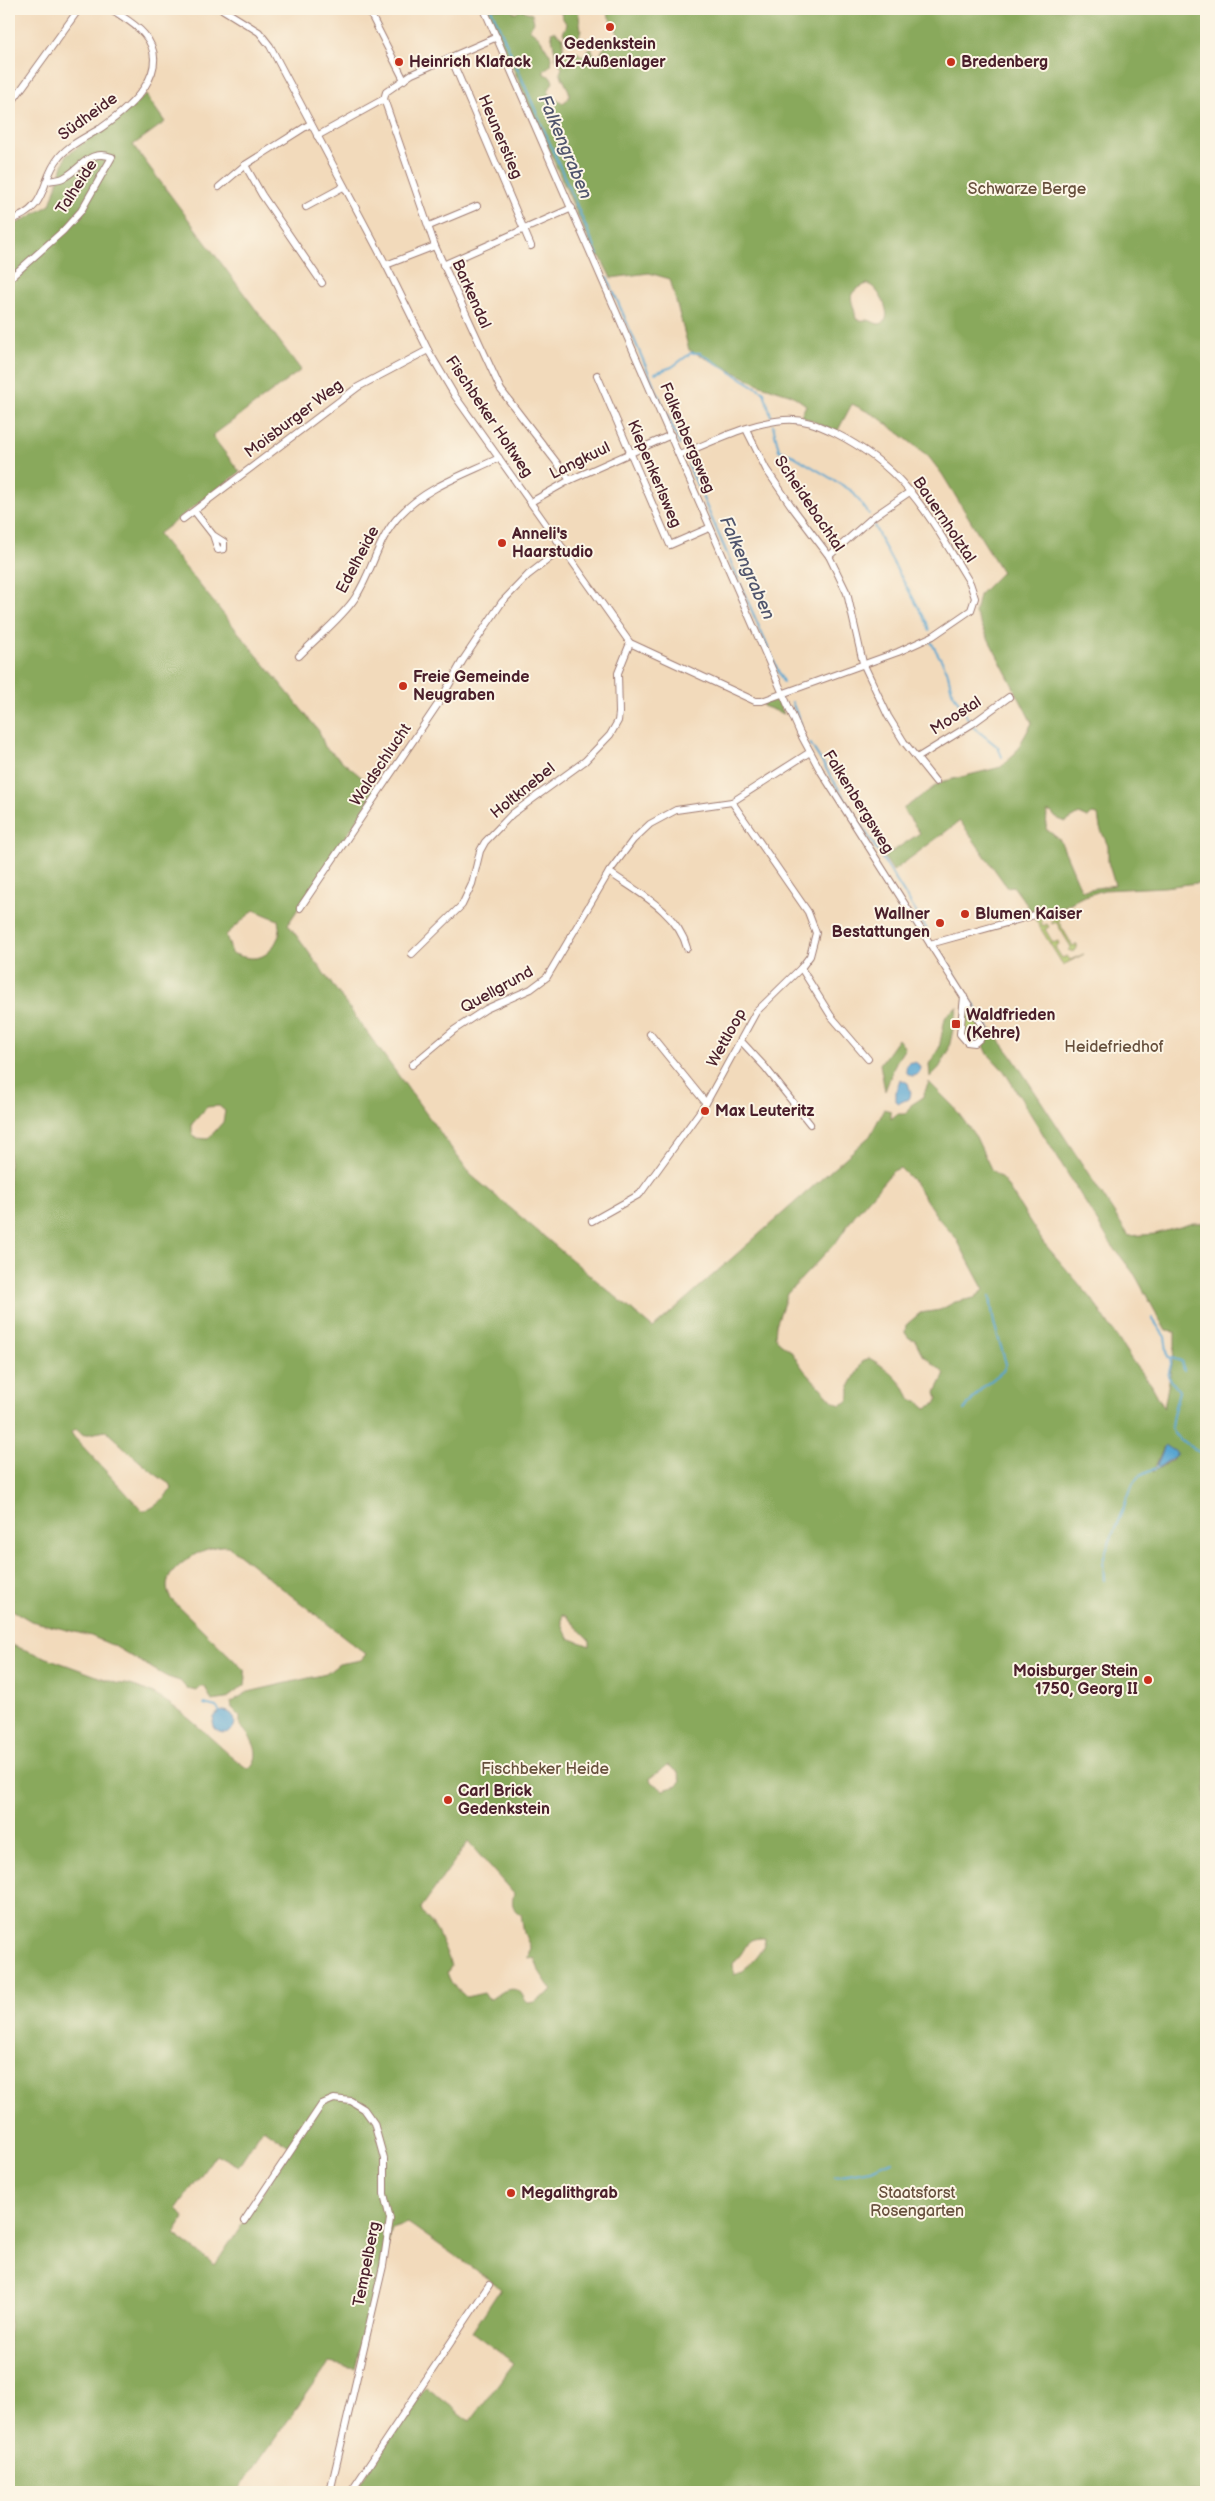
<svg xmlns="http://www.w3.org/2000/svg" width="1215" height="2501" font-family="'Balsamiq Sans',sans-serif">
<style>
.green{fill:#acc368;stroke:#7b714a}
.forest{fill:#89a95c;stroke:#6a6444;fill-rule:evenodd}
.water{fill:#58a6d1;stroke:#51627e}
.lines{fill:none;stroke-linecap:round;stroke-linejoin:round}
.stream{stroke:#58a6d1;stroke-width:2}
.minor-casing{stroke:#9e7c73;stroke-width:8}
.minor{stroke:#fff;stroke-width:6}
.poi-dot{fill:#c8321e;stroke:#fcf5e5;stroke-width:2}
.labels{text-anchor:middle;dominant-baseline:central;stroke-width:4;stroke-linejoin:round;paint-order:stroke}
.poi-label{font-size:16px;font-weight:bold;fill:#4a1f2b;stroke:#fcf5e5;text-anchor:start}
.street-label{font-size:16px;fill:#4a1f2b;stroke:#fcf5e5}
.park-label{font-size:16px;fill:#67503d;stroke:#fcf5e5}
.water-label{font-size:18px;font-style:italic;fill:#50556d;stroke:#fcf5e5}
</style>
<rect width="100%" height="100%" fill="#fcf5e5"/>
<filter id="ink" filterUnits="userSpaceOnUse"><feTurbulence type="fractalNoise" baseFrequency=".02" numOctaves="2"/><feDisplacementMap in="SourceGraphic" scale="10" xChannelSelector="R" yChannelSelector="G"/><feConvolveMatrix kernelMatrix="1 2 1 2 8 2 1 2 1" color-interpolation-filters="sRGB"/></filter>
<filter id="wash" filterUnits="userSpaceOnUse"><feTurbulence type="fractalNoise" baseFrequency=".0096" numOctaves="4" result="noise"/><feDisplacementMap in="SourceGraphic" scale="20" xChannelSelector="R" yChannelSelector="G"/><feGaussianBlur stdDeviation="1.12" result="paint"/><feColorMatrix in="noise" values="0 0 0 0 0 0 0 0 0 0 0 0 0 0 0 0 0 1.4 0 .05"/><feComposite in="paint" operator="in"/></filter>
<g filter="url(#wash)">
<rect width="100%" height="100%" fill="#f2dabb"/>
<g class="green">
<path d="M1054,913l7,6 -3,2 15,25 4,-2v4l-3,4 -6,-2 3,-3 -15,-25 -4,2 -1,-2 3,-3 -2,-2h-4l1,-3z"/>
<path d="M1040,918l3,3 -2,1 2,4 4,-2 2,3 -4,2 8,14 5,-2 1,3 -4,3 7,11 5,-2 3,4 14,-6 -21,11 -27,-44 -1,-2z"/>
<path d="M968,1010l11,17 1,5h-3l-8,7 -6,-4 2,-22z"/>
</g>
<g class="forest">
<path d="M487,9h25l1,3 4,1 3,-4 12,5 2,8 -5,7 10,8 13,21 -1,7 -7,5v4l7,3 2,5 -5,9 3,5 12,7 6,-5v-7l-9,-18 2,-5 -6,-10 -5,-26 3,-1 9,7v10l10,14 3,-1 -2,-8 2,-2 7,6 3,-1 1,-6 4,-2 3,7 4,1 9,-12 12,-7c-4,-13 -9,-16 -14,-28h601v873l-42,5 -60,3 -22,7 -21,11 -28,5 -20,-27 -6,1 -47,-66 -67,50 -9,-14 36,-24 -17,-24 38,-27 60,-15 13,-12 18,-32 -57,-110 4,-18 23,-23 -60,-98 -14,-18 -50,-39 -26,-13 -15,28 -36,-16 5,-11 -14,-10 -31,-10 -72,-35 -19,-71 -21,-6 -38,5 -11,-22 -4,1zM867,284c12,2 30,38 12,40 -4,0 -8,-4 -12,-4 -4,0 -7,1 -11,-1 -2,-19 -14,-25 11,-35zM1047,812h4l5,6 10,4 13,-8 9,4 4,-4 6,1 2,13 8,18v16l7,23 -31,5 -3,-1 -21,-49 -14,-11z"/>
<path d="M560,9h18l3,21 -3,11 -12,-4 -3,-4 4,-8 -5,-8z"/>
<path d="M146,95l19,27 -32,23 168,225 -89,66 28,36 -82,62 161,197 6,16 52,43 -89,134 183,251 182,153 217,-192 14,-27 7,2v8l6,-5h9l5,-9 11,-7 7,-16 24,24 23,31 15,32 13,12 39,61 49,57 43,66 16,19 13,24 11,-61v-15l-9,-1 -31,-56 -24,-31 -107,-173 -16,-17 -6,-13 9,-12 20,26 118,181 26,-2 39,-11h12v1269h-852l72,-105 44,34 44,-58 -42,-31 29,-44 -93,-65 -16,5 -37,140 -26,-5 -92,129h-228v-848l107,39c52,3 92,58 132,86 17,-13 3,-33 -8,-43v-10l-8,-8 -1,-6 17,-10 78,-18 13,-10 22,-4 5,-6 -138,-108c-20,-2 -47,14 -58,30 -5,8 -3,16 1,23l73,71 2,7 -1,8 -19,14 -14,2 -7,-14h-4l-4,4 -10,-2 -7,-8 -13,-4 -53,-31 -23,-10 -60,-15 -22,-13v-682l3,-2 -3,-4v-137l4,-1 -4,-4v-550l41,-23 16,-49zM254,910l24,10 2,13c-10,26 -24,30 -48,20l-6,-18zM219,1106l6,5 -2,11 -15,17 -11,-1 -5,-5v-9l15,-17zM900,1168l14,14 24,36 18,20 28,52 -10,8 -19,4 -15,8 -20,3 -14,12 -1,8 4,5 6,2 7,14 23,20 -9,18 2,6 -3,6 -9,4 -8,-7 -7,-1c-8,-19 -25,-33 -42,-42l-6,3 -13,24c-1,10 3,16 -10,20l-7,-4 -29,-31 -14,-20 -11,-8 -4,-6 1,-11 11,-31 50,-53 17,-25 39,-45zM75,1429l9,6 22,-4c21,19 41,39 65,54l1,4c-8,8 -18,22 -30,21l-68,-73 -3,-5zM1164,1446l9,13 -20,13zM562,1615l4,1 24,25v5l-22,-8 -6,-15zM668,1765l10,7 3,8 -4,6 -14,4 -12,-8 -1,-4zM468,1842l46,52c-3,10 -2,14 7,20l3,19 6,14 -2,11 7,1 4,12 13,20 -18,11 -6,1c-4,-3 -4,-6 -7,-10 -9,-9 -22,0 -30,6h-3l-4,-6 -18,4 -15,-14 -4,-11 4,-5c-1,-8 -12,-33 -17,-40 -4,-7 -11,-11 -13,-19zM765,1938c1,11 -20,34 -31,37l-1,-11c2,-4 5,-6 8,-10 8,-12 6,-16 24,-16zM263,2128l29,20 -77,117 -41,-31 10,-16 -7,-10 39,-54 22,12z"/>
<path d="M777,699l7,15 -21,-8v-3z"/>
<path d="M958,1007l-10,45 -9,16 -9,9 -1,-13 10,-16 6,-30 4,-5z"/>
<path d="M898,1039l7,9 -9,14 -11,29 -5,-27z"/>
</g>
<g class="water">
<circle cx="913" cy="1069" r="7"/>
<path d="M900,1079l8,4 3,10 -3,6 -9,4 -3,-2v-9z"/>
<path d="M1165,1445l11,7v3l-18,13 -1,-3z"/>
<circle cx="224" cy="1722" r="11"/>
</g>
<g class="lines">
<g class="stream">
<path d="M491,9l17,38"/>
<path d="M509,49l89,206"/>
<path d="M607,277l73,168"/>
<path d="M655,373l17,-6 19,-14h9l64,39 7,24"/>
<path d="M773,425l6,25 15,6 58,35 17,23"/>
<path d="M688,464l95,218"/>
<path d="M873,523c15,35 36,66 54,100l2,8"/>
<path d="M931,642l16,28 5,21 19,33"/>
<path d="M792,702l9,22"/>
<path d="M973,727l25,20 4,10"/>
<path d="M810,743l119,190"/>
<path d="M940,951l49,78"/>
<path d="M1152,1318l13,19 3,20 13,4 3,9"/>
<path d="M1170,1358l1,6 -3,12 11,15c-13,52 -12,36 27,66"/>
<path d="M964,1410l18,-22 21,-17 3,-7 -12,-41 -4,-26"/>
<path d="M1104,1580l-1,-19 3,-10 27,-67 5,-7 20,-10"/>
<path d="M204,1704l12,3 4,5"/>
<path d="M834,2176l37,-6 21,-9"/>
</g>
</g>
</g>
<g filter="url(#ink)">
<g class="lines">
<g class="minor-casing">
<g id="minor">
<path d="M222,9l37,23 11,14 116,219 42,85 27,46 175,247 125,58h7l136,-49 35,-16 38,-26 4,-12 -5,-15c-40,-65 -63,-114 -135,-150 -17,-8 -32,-15 -51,-13 -36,3 -71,22 -105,35"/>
<path d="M368,9l36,71"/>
<path d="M484,9l316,724 20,37 162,256 1,10 -8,7 -8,-1 -7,-8 4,-37"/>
<path d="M451,58l80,188"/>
<path d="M384,99l51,147 66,144 69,90"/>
<path d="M9,106l70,-97"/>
<path d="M317,136l67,-37 2,-7 26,-18 85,-37"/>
<path d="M245,165l17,30 60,88"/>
<path d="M219,187l26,-22 65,-41"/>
<path d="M306,207l37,-20"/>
<path d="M9,221c42,-14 29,-39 51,-65 10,-12 28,-20 41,-28 29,-20 73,-58 43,-94 -8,-10 -23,-18 -33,-25"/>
<path d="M429,226l48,-20"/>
<path d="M386,265l49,-19"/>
<path d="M443,265l129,-57"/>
<path d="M9,279l54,-48 18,-20 31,-54c-25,-8 -29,11 -49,21 -4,2 -11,2 -16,3"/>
<path d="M597,375l73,170 39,-17"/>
<path d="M746,429l20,40 26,38 37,49 18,37 16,70 25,53 16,26 32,40"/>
<path d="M531,502l39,-22 101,-45"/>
<path d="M195,512l18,23 11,7v7l-6,1 -5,-15"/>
<path d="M183,519l175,-132 70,-37"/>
<path d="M829,556l44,-39 38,-26"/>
<path d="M299,656c17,-18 43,-38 56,-58 18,-27 22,-59 45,-83 26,-28 66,-41 99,-57"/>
<path d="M917,758l55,-34 37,-27"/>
<path d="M609,872c28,20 69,40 78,76"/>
<path d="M300,908l140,-207 23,-41 39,-58 26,-27 35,-27"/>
<path d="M930,944l112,-31"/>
<path d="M412,954l50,-49 10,-21 8,-33 5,-9 27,-28 73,-53 25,-26 8,-14 1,-8 -1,-40 12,-30"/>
<path d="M801,968l30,48 37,43"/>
<path d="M650,1034l56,69"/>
<path d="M741,1041l24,26 45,57"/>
<path d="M412,1065l42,-35 32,-21 45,-20 16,-12 62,-105 24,-32 17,-16 26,-14 56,-8 78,-50"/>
<path d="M592,1221l48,-27 66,-91 50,-91 45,-44 9,-12 6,-23 -8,-21 -76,-110"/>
<path d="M244,2221l78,-117 12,-5 17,2 13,8 10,14 10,36v35l6,25 -7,47 -53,226"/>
<path d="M351,2492l138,-207"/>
</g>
</g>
<use href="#minor" class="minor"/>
</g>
</g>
<g class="poi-dot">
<circle cx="610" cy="27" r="5"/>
<circle cx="399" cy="62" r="5"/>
<circle cx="951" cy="62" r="5"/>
<circle cx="502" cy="543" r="5"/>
<circle cx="403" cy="686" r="5"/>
<circle cx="965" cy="914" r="5"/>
<circle cx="940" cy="923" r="5"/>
<rect x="951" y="1019" width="10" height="10" rx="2.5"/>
<circle cx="705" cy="1111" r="5"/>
<circle cx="1148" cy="1680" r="5"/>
<circle cx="448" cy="1800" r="5"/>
<circle cx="511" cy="2193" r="5"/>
</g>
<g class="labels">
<g class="poi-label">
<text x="610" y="44" text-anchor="middle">Gedenkstein<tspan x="610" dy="18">KZ-Außenlager</tspan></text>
<text x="409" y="62">Heinrich Klafack</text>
<text x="961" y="62">Bredenberg</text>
<text x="512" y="534">Anneli's<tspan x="512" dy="18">Haarstudio</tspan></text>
<text x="413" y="677">Freie Gemeinde<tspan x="413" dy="18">Neugraben</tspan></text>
<text x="930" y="914" text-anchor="end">Wallner<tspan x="930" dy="18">Bestattungen</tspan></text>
<text x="975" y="914">Blumen Kaiser</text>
<text x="966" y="1015">Waldfrieden<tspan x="966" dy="18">(Kehre)</tspan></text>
<text x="715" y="1111">Max Leuteritz</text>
<text x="1138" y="1671" text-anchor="end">Moisburger Stein<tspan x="1138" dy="18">1750, Georg II</tspan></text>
<text x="458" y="1791">Carl Brick<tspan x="458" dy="18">Gedenkstein</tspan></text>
<text x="521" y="2193">Megalithgrab</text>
</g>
<g class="street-label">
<text transform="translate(88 117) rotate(-36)">Südheide</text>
<text transform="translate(500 137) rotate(67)">Heunerstieg</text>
<text transform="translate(77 187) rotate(-57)">Talheide</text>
<text transform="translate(471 294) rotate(66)">Barkendal</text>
<text transform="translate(489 417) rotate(56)">Fischbeker Holtweg</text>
<text transform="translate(294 419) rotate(-37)">Moisburger Weg</text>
<text transform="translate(687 438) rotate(67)">Falkenbergsweg</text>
<text transform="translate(580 461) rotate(-26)">Langkuul</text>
<text transform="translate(654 474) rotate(67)">Kiepenkerlsweg</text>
<text transform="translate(809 504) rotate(56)">Scheidebachtal</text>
<text transform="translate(944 520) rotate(56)">Bauernholztal</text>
<text transform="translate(358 560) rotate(-62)">Edelheide</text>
<text transform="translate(956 716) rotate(-33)">Moostal</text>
<text transform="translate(381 765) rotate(-56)">Waldschlucht</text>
<text transform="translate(523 791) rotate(-39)">Holtknebel</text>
<text transform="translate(858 802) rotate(58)">Falkenbergsweg</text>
<text transform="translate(497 990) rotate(-29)">Quellgrund</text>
<text transform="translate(727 1038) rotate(-61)">Wettloop</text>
<text transform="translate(367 2264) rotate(-79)">Tempelberg</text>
</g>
<g class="park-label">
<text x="1027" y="189">Schwarze Berge</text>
<text x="1114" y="1047">Heidefriedhof</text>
<text x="545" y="1769">Fischbeker Heide</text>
<text x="917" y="2193">Staatsforst<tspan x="917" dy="18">Rosengarten</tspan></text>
</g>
<g class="water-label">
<text transform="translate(565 147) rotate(67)">Falkengraben</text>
<text transform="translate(747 568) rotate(66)">Falkengraben</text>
</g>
</g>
<rect width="1215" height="2501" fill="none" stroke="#fcf5e5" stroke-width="30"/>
</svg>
